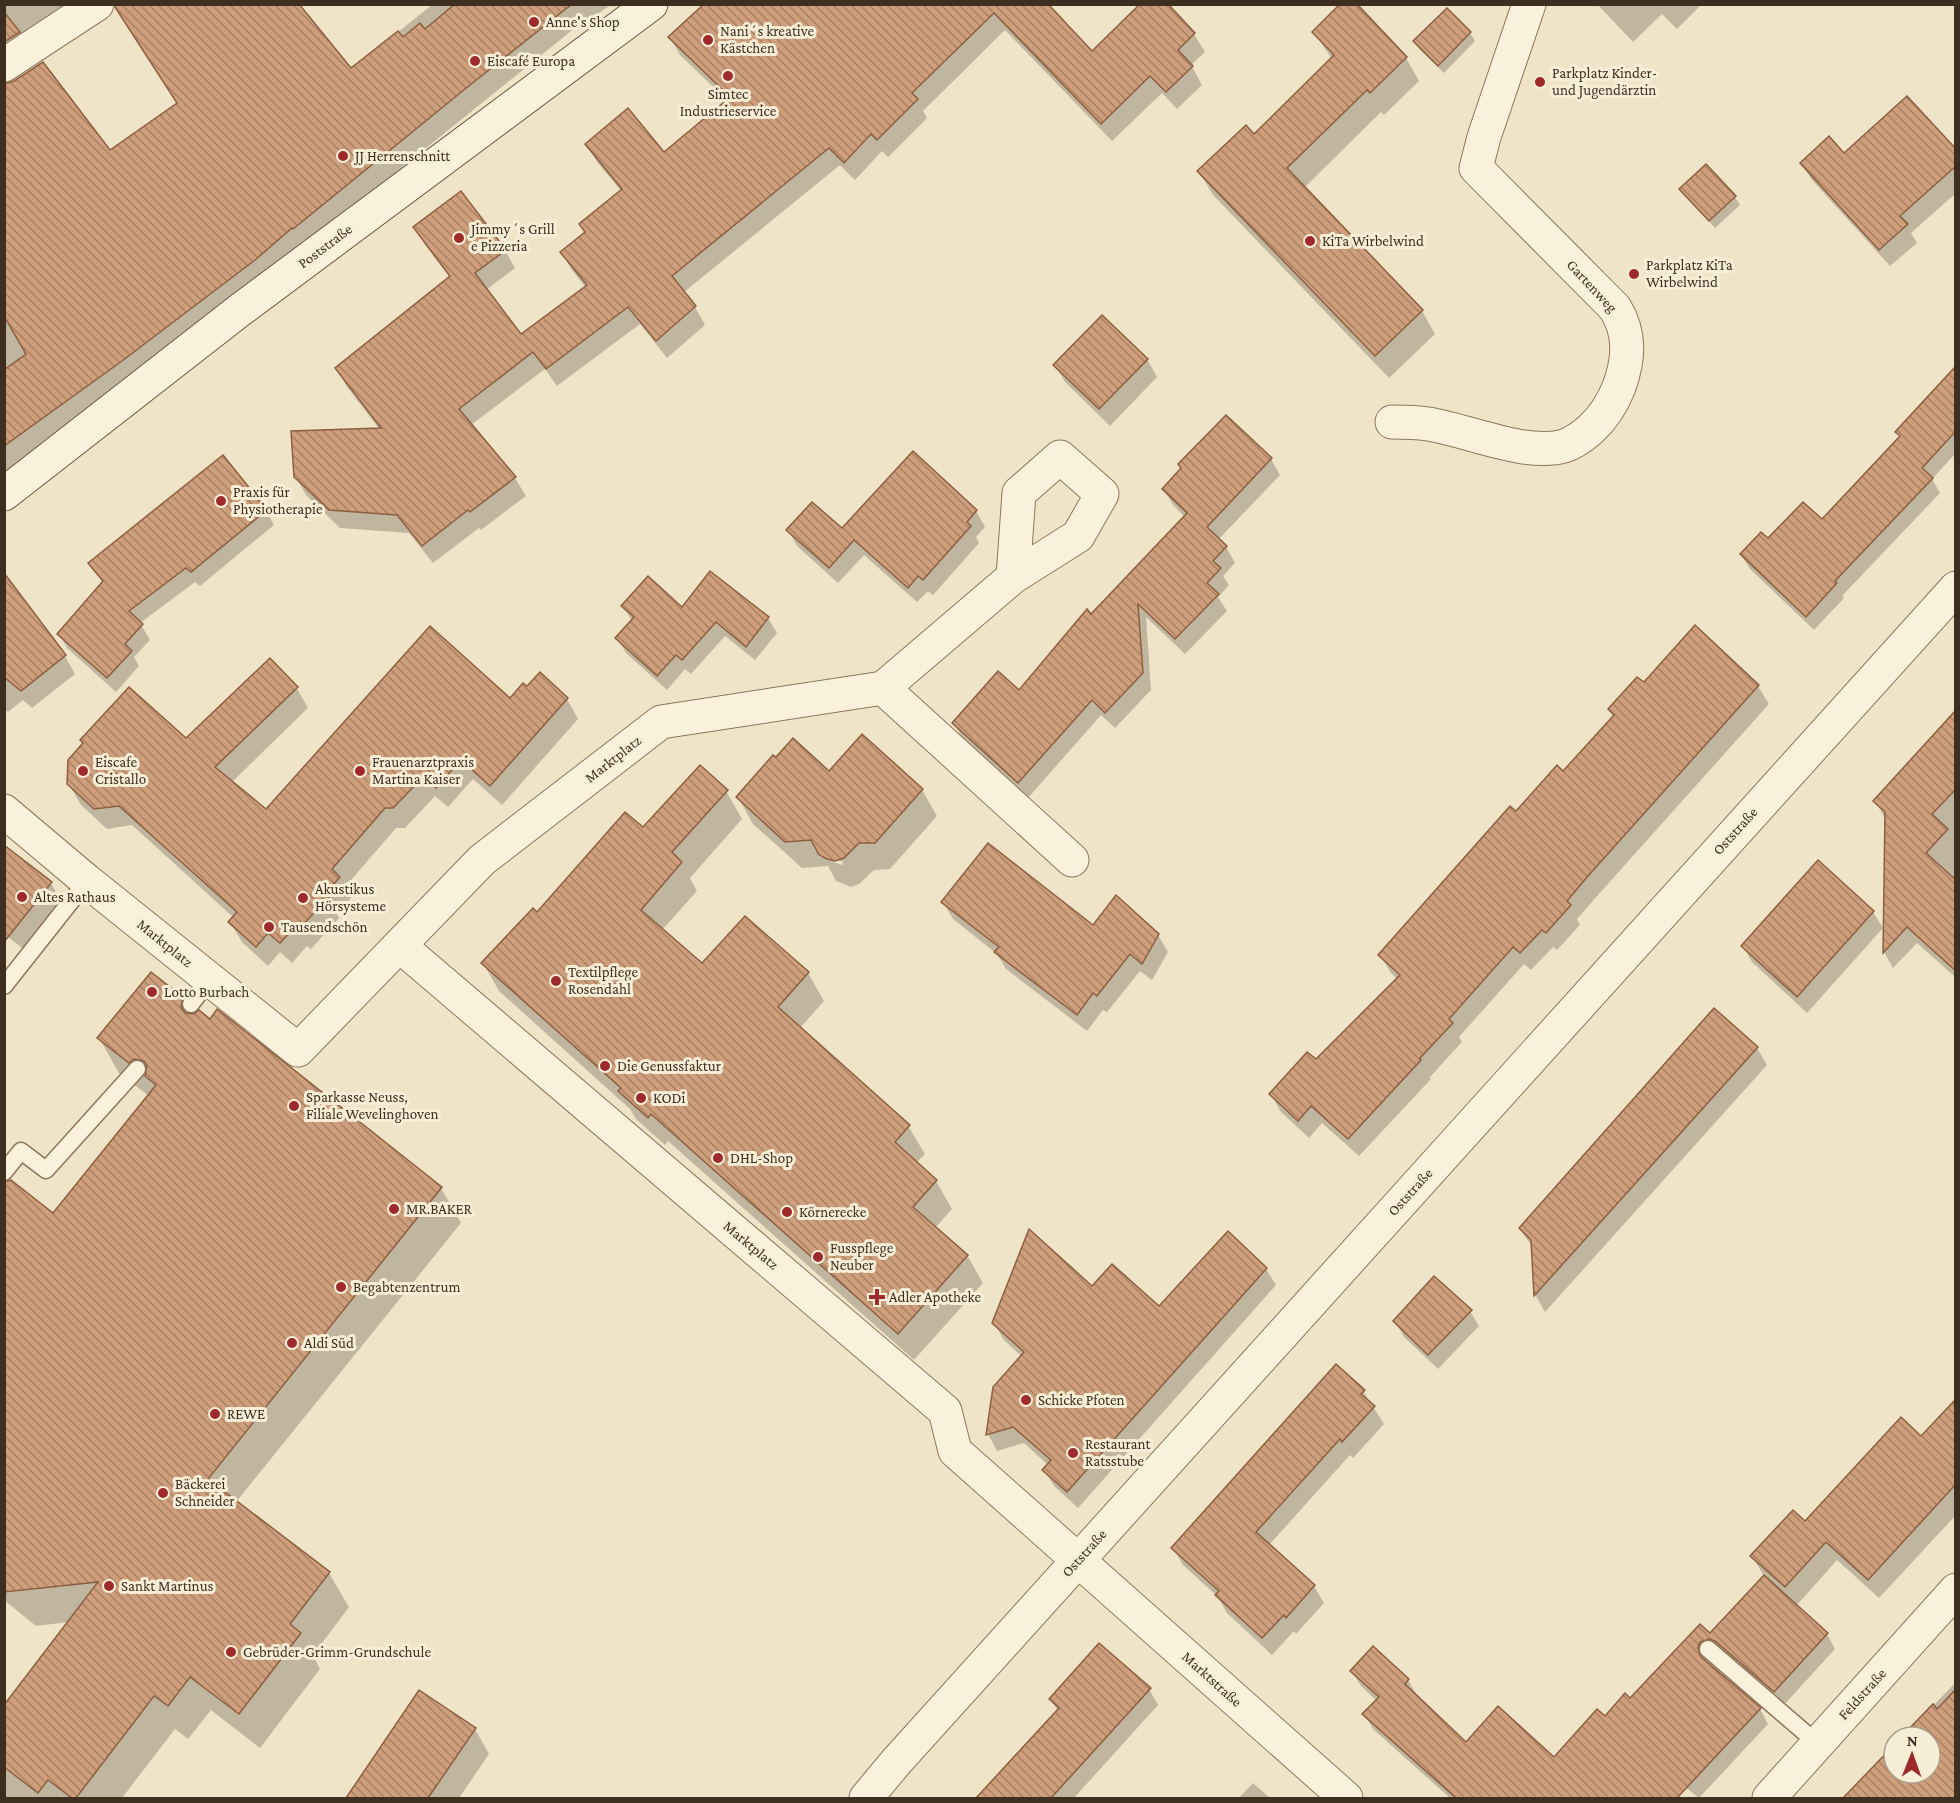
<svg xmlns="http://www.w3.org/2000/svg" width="1960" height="1803" font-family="'Crimson Pro',serif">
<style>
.shadow{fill:#0003;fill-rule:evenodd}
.building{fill:url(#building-back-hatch);stroke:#8d5f41;stroke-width:1.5}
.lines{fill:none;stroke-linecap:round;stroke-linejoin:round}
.lane-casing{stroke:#8d765c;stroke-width:19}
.street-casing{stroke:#8d765c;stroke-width:35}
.secondary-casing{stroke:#6f573f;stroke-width:35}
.lane{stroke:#faf1dc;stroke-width:16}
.street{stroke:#faf1dc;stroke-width:33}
.secondary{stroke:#faf1dc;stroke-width:33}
.poi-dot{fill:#9e2a2b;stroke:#f7eed8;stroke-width:2}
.labels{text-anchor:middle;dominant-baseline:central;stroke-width:6;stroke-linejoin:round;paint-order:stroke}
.poi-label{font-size:15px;fill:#3d2e20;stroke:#f7eed8;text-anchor:start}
.street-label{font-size:15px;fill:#3d2e20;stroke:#f7eed8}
</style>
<defs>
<pattern id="building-back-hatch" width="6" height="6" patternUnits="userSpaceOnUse" patternTransform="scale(1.5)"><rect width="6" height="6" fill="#cf9f7d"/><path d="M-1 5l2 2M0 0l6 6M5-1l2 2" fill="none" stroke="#a98266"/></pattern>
</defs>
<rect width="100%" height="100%" fill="#f0e4c8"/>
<g class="shadow">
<path d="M4,4h88l-88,63z"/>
<path d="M433,4h179l-30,21 -1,-2 -316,255 -261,195v-388l106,67 241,-82z"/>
<path d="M1046,4l46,49 102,-19 11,18 -14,13 11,20 -25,24 -15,-16 -50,48 -107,-111 -82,81 4,7 -39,39 -6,-6 -27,29 -15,-15 -157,128 12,14 10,18 -38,33 -27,-34 -83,62 -12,-17 -74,56 44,53 11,18 -45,34 -2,-2 -46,35 -24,-30 -69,-5 -34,-33 -10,-18 84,-47 -33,-43 -10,-18 113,-91 -25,-33 -10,-18 90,23 10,18 -29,22 35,47 65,-49 -14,-18 -10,-18 24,-19 35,-42 -24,-29 -10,-18 77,10 64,-53 -48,-46 -10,-18z"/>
<path d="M1597,4h101l1,3 -22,22 -15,-15 -29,28z"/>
<path d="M1314,32l92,26 13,23 -35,34 -3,-3 -77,76 118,123 13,23 -46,44 -176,-183 -14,-24 55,-35 78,-77z"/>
<path d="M1470,33l5,8 -31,32 -24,-23 -5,-8z"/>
<path d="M1956,151v42l-45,40 6,10 -27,23 -78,-86 -10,-17 42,-8z"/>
<path d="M1681,189l54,8 5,8 -25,23 -29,-31z"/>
<path d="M1147,359l10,18 -47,49 -45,-44 -10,-17z"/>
<path d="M1956,378v75l-24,26 8,14 -98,103 2,2 -30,32 -64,-61 -9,-14 28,-15 53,-19 78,-83 -3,-6z"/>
<path d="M1226,417l45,42 9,16 -62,65 8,7 9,16 -12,13 6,9 -11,12 9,14 -42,43 -39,-37 5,73 -36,38 -14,-13 -73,83 -65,-58 -9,-17 65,-31 166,-175 -12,-12 -9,-16z"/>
<path d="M913,453l63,58 9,16 -9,10 3,6 -46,52 -5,-4 -11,11 -53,-47 -26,28 -41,-37 -9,-16h54z"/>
<path d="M266,510l8,15 -74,61 -5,-4 -55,41 10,17 -16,17 5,9 -23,26 -49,-44 -8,-14 44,-51 -13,-20z"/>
<path d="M12,586l53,70 10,18 -43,34 -9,-8 -15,12 -4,-4v-116z"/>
<path d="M623,606l59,3 86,9 9,15 -22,27 -30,-24 -34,38 -6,-5 -18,21 -41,-37 -9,-15 15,-17z"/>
<path d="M1644,684l114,2 11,18 -171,191 -21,24 3,6 -23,25 -4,-3 -22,23 -7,-6 -65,73 3,5 -32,35 1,2 -72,77 -37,-33 -13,15 -28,-26 -10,-18 45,-33 82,-81 -7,-7 -11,-18 136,-141 48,-41 51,-56 -5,-8z"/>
<path d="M296,687l12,21 -77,75 35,28 244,-111 57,-1 11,20 -76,86 -29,-26 -25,28 -13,-11 -30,32h-9l-51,59 6,11 -14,16 2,4 -28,31 -4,-3 -15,17 -12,-11 -12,14 -26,-24 -12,-20 4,-4 -102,-93 -25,4 -26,-24 -12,-21 118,-44z"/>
<path d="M1956,725v249l-2,2 -37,-33 -24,25 -9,-16 2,-132 -11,-19z"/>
<path d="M829,773l93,17 15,26 -47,53 -16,1 -15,14 -8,3 -15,-6 -8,-15 -26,2 -49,-44 -15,-27zM818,853l25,9 -1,3 -24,-9z"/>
<path d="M726,791l16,28 -52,59 7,13 -35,39 40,35 106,8 16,28 -24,27 108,98 17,28 -9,9 20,18 16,28 -17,19 32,27 16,28 -69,77 -246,-219 -3,4 -29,-26 -6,-10 -131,-118 -16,-28 54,-49 106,-85z"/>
<path d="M1818,862l55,50 10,16 -76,85 -55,-51 -9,-16z"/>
<path d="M51,883l14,26 -35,45 -26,-20z"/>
<path d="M943,902l215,33 10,17 -16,28 -12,-9 -33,41 -4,-2 -16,21 -81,-62 -9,-15 -44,-35z"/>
<path d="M182,998l9,17 250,173 20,35 -225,279 93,71 20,34 -36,48 7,14 -60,79 -49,-38 -23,29 -13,-10 -53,69h-118v-91l65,-85 -33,4 -32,-26v-403l49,18 96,-119 -30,-23 -20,-35z"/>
<path d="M1757,1048l10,17 -222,247 -9,-16 -3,-48 -13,-19z"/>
<path d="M1266,1269l10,16 -198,223 -24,-22 -10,-16 4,-5 -24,-22 -27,8 -9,-17 34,-77 -18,-17 -10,-17 98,-35 68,21z"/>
<path d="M1470,1311l9,15 -41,43 -34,-32 -9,-16z"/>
<path d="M1363,1391l21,33 -31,34 -3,-3 -81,90 45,41 10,17 -28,31 -2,-3 -22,24 -45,-42 -9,-16 -35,-32 -10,-17z"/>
<path d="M1956,1402v113l-77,83 -42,-38 -41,46 31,28 8,15 -52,57 -74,-49 -3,6 54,46 8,15 -69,74 -15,-12 -12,12h-222l-77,-69 -9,-15 13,-13 -16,-15 -9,-15 21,-23 35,32 9,15 -2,2 51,47 88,15 76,-59 70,-74 11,9 53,-59 -12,-20 54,-33 115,-85z"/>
<path d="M1956,1682v114l-5,2 -26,-25h5v-36h-27z"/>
<path d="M1149,1689l9,16 -84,93h-76l-8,-12 68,-75 -7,-11z"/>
<path d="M475,1729l14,25 -30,44h-103l-4,-5z"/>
<path d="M1253,1783l17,15h-31z"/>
</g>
<g class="building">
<path d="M115,4h184l52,64 47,-37 5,6 17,-14 5,6 30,-25h117l-102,81 -177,144 -1,-1 -37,32 -133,101 -118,85v-76l22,-16 -22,-38v-232l10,-3 29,-19 67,88 67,-47 -62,-96z"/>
<path d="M704,4h344l44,47 48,-47h28l27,29 -17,17 15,16 -27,26 -16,-16 -49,48 -107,-111 -82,80 6,6 -41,41 -6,-6 -27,29 -15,-15 -157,128 24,30 -40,35 -28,-34 -82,62 -13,-17 -74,57 57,68 -46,35 -2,-2 -46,36 -25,-31 -68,-5 -35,-33 -3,-46 90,-3 -46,-60 115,-92 -37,-49 48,-36 45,59 -31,23 46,61 66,-49 -27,-33 25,-20 -6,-8 43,-35 -37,-45 43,-36 36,44 66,-55 -62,-60z"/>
<path d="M1340,4h17l50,53 -37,36 -3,-3 -80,78 136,142 -48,46 -178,-185 49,-46 8,9 80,-79 -22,-23z"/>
<path d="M1447,8l24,24 -33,34 -25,-25z"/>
<path d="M4,12l16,20 -16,10z"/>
<path d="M1907,96l49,53v17l-56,50 8,8 -29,26 -79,-87 29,-27 15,17z"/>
<path d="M1706,164l30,32 -27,25 -30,-32z"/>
<path d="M1102,315l46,44 -49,50 -46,-44z"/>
<path d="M1956,366v65l-34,37 11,10 -98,103 2,2 -31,34 -66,-63 21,-22 7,6 35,-36 19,17 78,-83 -5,-4z"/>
<path d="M1226,415l46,43 -65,69 20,19 -14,15 8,7 -14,15 12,11 -44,45 -37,-35 5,69 -38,40 -13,-13 -74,83 -66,-60 46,-52 21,19 68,-81 4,5 96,-101 -25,-24 19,-21 -3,-4z"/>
<path d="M913,451l64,59 -10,12 4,4 -48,54 -5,-4 -10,12 -54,-48 -25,28 -43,-38 26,-28 30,26z"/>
<path d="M223,455l44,55 -76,62 -5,-4 -57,43 14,13 -18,20 7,7 -25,27 -50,-44 46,-53 -15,-18z"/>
<path d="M710,571l59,46 -23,30 -30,-25 -34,38 -6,-5 -19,21 -42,-38 19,-21 -13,-11 27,-30 34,31z"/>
<path d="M4,573l62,82 -45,36 -17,-14z"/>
<path d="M1695,625l64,60 -171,191 -21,25 4,4 -25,28 -4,-3 -22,23 -7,-6 -64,72 4,4 -33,35 1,2 -73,79 -37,-33 -13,15 -29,-27 38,-42 9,7 84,-84 -22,-20 132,-149 6,5 41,-46 6,6 51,-56 -6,-6 29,-32 7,5z"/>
<path d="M430,626l80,72 13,-15 4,3 13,-14 28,26 -78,88 -29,-26 -25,28 -13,-11 -30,31h-8l-53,61 8,8 -15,17 4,3 -31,33 -3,-3 -15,16 -12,-10 -12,14 -28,-25 9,-10 -118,-106 -25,3 -27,-25 1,-24 15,-17 -3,-3 49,-53 57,51 84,-80 28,29 -83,80 51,42z"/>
<path d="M1956,710v79l-24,25 16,15 -22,24 30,27v91l-49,-44 -24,26 2,-141 -12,-11z"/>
<path d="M862,734l61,55 -48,54h-16l-15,15 -9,3 -8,-2 -8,-4 -8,-15 -26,2 -49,-45 37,-42 3,2 17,-19 36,33z"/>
<path d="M700,765l28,25 -56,62 10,10 -41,48 61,53 43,-47 64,56 -31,35 132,118 -15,17 42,38 -24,27 55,48 -70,79 -247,-220 -3,4 -30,-27 3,-3 -140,-125 52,-55 4,4 88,-100 18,15z"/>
<path d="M988,843l105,82 23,-30 43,39 -17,30 -12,-10 -33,42 -4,-3 -16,22 -83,-63 5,-5 -58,-45z"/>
<path d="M4,845l48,37 -48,60z"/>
<path d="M1818,860l56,51 -77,86 -56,-51z"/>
<path d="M151,972l32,25 -2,10 4,6 9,1 5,-4 11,9 7,-10 225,178 -234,292 122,93 -40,52 11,9 -62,81 -49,-37 -22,29 -14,-10 -78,102h-4l-24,-18 -10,13 -34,-26v-62l94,-123 -94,10v-410l7,-2 42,33 103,-128 -11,-9 2,-10 -3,-5 -10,-2 -5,4 -32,-25z"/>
<path d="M1714,1008l44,39 -224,249 -3,-56 -12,-12z"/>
<path d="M1029,1229l63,57 20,-22 47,42 69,-75 39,37 -200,224 -25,-22 9,-10 -38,-33 -27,8 7,-48 31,-35 -32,-29z"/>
<path d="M1434,1276l38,34 -44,45 -35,-34z"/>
<path d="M1336,1364l29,26 -4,4 14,12 -33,36 -2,-3 -84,93 59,53 -29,33 -2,-3 -22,23 -47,-43 4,-4 -48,-43z"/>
<path d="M1956,1399v85l-88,96 -42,-38 -41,45 -35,-31 43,-46 12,11 96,-104 20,19z"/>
<path d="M1764,1575l64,58 -54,59 -59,-51 -6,-2 -9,3 -2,6 3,9 60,51 -84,90h-221l-94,-84 17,-17 -29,-26 23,-25 36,33 -4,5 61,58 32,-36 56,51 43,-48 8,7 20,-23 5,5 70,-74 10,9z"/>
<path d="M1099,1643l52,45 -100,110h-75l83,-90 -10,-9z"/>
<path d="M1956,1689v109h-113l51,-53v28h36v-36h-29l32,-33 4,5z"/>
<path d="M419,1690l57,38 -48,70h-82z"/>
</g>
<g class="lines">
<g class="lane-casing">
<g id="lane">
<path d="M4,986l83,-105"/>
<path d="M191,1004l19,-25"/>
<path d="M4,1172l17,-21 25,19 91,-101"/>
<path d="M1708,1649l110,95"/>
</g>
</g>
<g class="street-casing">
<g id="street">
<path d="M4,65l93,-61"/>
<path d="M1392,422c12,0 24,0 36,2 39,6 98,33 136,22 10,-3 19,-10 27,-17 12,-11 22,-27 28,-42 10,-28 12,-53 -4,-79l-139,-140 8,-31 45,-133"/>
<path d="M883,688l189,172"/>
<path d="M4,811l83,70 211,169 184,-190 179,-138 222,-34 130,-111 65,-41 24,-42 -42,-37 -41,36 -6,84"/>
<path d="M400,946l545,465 10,40 391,347"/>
<path d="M866,1798l30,-36 1060,-1174"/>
<path d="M1769,1798l187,-208"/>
</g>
</g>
<g class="secondary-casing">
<path id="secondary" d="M4,494l236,-184 411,-306"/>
</g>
<use href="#lane" class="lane"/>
<use href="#street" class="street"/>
<use href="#secondary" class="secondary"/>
</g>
<g class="poi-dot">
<circle cx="534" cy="22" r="6"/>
<circle cx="708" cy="40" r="6"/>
<circle cx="475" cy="61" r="6"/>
<circle cx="728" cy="76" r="6"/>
<circle cx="1540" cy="82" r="6"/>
<circle cx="343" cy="156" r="6"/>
<circle cx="459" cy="238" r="6"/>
<circle cx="1310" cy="241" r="6"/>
<circle cx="1634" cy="274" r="6"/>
<circle cx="221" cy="501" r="6"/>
<circle cx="83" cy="771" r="6"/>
<circle cx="360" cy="771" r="6"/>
<circle cx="22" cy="897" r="6"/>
<circle cx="303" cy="898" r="6"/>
<circle cx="269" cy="927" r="6"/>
<circle cx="556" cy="981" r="6"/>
<circle cx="152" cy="992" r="6"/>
<circle cx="605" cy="1066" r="6"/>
<circle cx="641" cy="1098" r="6"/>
<circle cx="294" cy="1106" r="6"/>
<circle cx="718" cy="1158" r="6"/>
<circle cx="394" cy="1209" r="6"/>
<circle cx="787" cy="1212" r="6"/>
<circle cx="818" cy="1257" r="6"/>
<circle cx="341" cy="1287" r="6"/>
<path d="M874 1288h6v6h6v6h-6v6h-6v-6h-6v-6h6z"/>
<circle cx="292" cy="1343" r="6"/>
<circle cx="1026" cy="1400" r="6"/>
<circle cx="215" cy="1414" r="6"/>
<circle cx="1073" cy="1453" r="6"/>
<circle cx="163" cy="1493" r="6"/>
<circle cx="109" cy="1586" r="6"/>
<circle cx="231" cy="1652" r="6"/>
</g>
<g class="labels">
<g class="poi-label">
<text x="546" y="22">Anne's Shop</text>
<text x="720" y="31">Nani´s kreative<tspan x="720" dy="17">Kästchen</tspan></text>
<text x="487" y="61">Eiscafé Europa</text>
<text x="1552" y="73">Parkplatz Kinder-<tspan x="1552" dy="17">und Jugendärztin</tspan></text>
<text x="728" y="94" text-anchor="middle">Simtec<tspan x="728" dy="17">Industrieservice</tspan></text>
<text x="355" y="156">JJ Herrenschnitt</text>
<text x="471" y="229">Jimmy´s Grill<tspan x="471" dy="17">e Pizzeria</tspan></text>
<text x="1322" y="241">KiTa Wirbelwind</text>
<text x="1646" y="265">Parkplatz KiTa<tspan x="1646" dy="17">Wirbelwind</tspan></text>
<text x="233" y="492">Praxis für<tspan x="233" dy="17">Physiotherapie</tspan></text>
<text x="95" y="762">Eiscafe<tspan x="95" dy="17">Cristallo</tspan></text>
<text x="372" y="762">Frauenarztpraxis<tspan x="372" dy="17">Martina Kaiser</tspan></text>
<text x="315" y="889">Akustikus<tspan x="315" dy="17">Hörsysteme</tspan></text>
<text x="34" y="897">Altes Rathaus</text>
<text x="281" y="927">Tausendschön</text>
<text x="568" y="972">Textilpflege<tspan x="568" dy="17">Rosendahl</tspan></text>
<text x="164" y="992">Lotto Burbach</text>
<text x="617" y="1066">Die Genussfaktur</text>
<text x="306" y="1097">Sparkasse Neuss,<tspan x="306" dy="17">Filiale Wevelinghoven</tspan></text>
<text x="653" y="1098">KODi</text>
<text x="730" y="1158">DHL-Shop</text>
<text x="406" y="1209">MR.BAKER</text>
<text x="799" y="1212">Körnerecke</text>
<text x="830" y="1248">Fusspflege<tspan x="830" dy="17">Neuber</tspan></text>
<text x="353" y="1287">Begabtenzentrum</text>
<text x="889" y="1297">Adler Apotheke</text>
<text x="304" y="1343">Aldi Süd</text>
<text x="1038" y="1400">Schicke Pfoten</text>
<text x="227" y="1414">REWE</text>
<text x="1085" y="1444">Restaurant<tspan x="1085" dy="17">Ratsstube</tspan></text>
<text x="175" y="1484">Bäckerei<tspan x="175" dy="17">Schneider</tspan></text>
<text x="121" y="1586">Sankt Martinus</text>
<text x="243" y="1652">Gebrüder-Grimm-Grundschule</text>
</g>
<g class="street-label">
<text transform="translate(325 246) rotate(-37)">Poststraße</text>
<text transform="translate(1592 286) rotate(47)">Gartenweg</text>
<text transform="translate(613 759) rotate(-38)">Marktplatz</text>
<text transform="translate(1735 831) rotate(-48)">Oststraße</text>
<text transform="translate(165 943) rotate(39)">Marktplatz</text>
<text transform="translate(1410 1192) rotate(-48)">Oststraße</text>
<text transform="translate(751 1245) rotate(40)">Marktplatz</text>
<text transform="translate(1084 1553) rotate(-48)">Oststraße</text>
<text transform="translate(1212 1679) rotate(42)">Marktstraße</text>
<text transform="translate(1862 1694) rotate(-48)">Feldstraße</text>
</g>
</g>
<rect width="1960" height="1803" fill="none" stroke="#3d2e20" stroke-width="12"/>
<g transform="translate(1912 1755) rotate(1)"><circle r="28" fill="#f7eed8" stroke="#ada18e" stroke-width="1.5"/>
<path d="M0-4.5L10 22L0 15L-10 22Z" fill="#9e2a2b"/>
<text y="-9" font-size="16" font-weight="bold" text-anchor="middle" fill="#3d2e20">N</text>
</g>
</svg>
